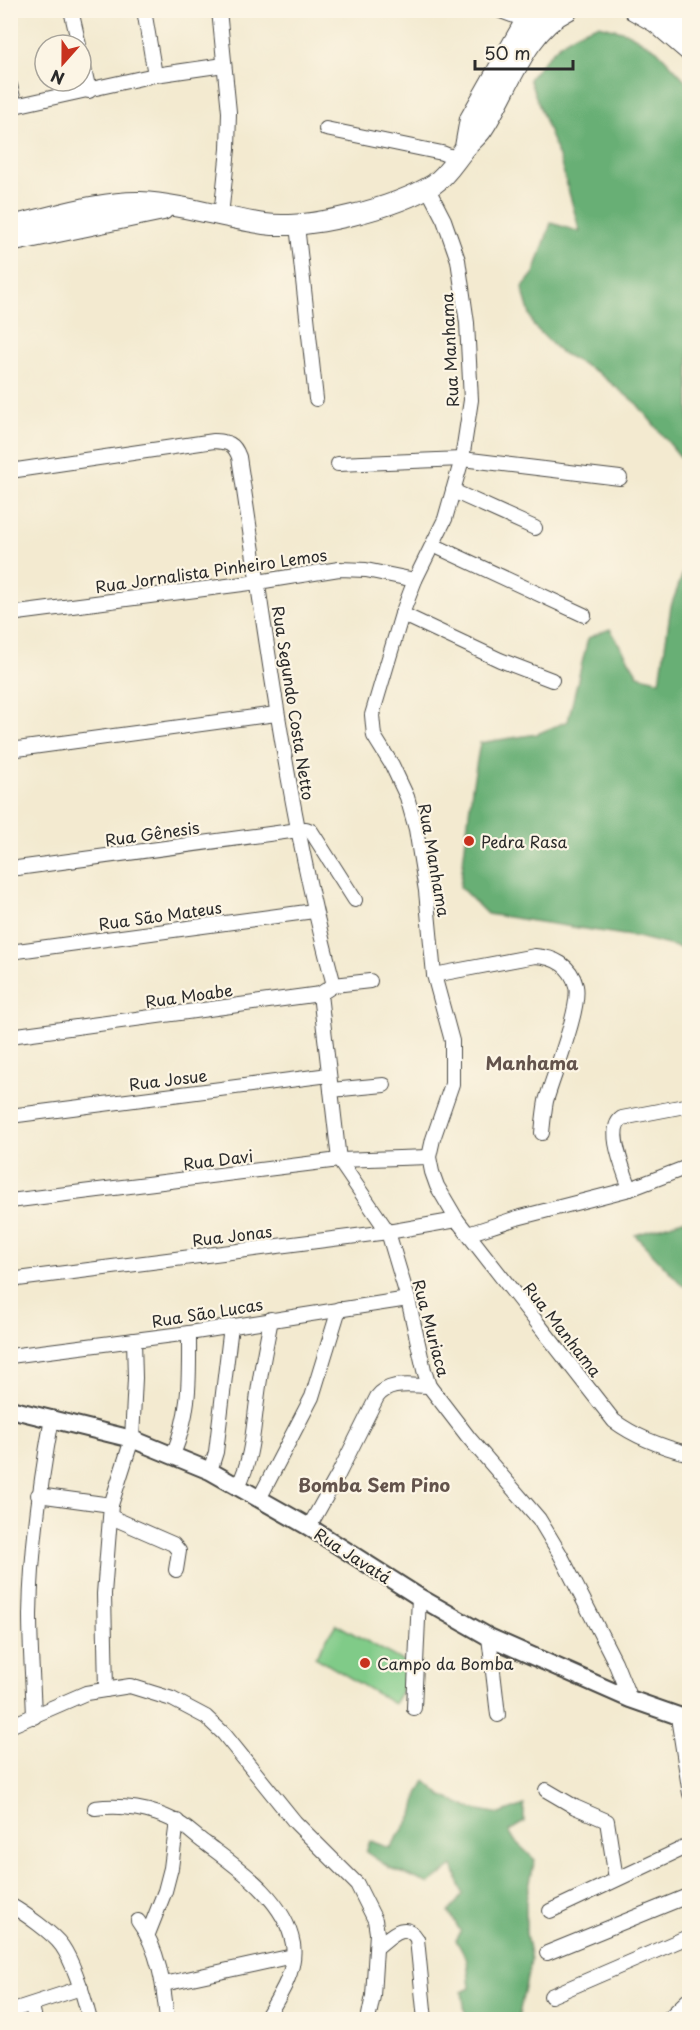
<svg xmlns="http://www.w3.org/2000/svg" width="700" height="2030" font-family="'Playpen Sans',sans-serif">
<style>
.green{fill:#80cb88;stroke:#567b5a;stroke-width:1.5}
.forest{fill:#68af74;stroke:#4a6d50;stroke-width:1.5}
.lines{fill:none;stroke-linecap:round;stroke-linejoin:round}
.minor-casing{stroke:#494844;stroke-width:16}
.tertiary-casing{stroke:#494844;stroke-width:20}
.secondary-casing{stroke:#494844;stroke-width:22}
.minor{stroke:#fff;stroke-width:14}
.tertiary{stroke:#fff;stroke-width:16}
.secondary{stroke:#fff;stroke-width:20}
.poi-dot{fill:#c8321e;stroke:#fcf5e5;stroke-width:2}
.labels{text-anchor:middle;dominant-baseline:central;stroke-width:4.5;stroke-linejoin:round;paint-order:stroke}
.street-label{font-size:16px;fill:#2b2b2b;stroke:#fcf5e5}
.poi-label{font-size:16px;fill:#2b2b2b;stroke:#fcf5e5;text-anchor:start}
.neighbourhood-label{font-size:18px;font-weight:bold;fill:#63534c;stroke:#fcf5e5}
</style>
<rect width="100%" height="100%" fill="#fcf5e5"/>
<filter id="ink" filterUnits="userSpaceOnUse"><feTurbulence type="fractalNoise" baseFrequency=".0167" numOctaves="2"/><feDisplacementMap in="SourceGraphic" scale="12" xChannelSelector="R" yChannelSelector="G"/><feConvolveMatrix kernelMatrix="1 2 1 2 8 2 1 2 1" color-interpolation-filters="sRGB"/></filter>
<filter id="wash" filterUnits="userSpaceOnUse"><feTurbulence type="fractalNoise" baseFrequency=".008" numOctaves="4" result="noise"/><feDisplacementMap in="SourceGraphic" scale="24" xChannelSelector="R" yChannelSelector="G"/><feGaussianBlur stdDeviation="1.35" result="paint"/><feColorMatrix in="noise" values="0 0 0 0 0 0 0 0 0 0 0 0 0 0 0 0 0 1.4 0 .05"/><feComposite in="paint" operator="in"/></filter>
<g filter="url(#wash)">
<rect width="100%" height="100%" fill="#f3ead0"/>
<path class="green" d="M336,1624l79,44 -21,36 -79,-47z"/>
<g class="forest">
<path d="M598,25l28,7 31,18 32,34v399l-2,-18 -50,-61 -40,-32 -37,-20 -27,-27 -11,-37 12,-15 17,-50 29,9 -20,-72 -31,-81c23,-28 33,-43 69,-54z"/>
<path d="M689,557v386l-5,6 -47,-12 -150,-23 -27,-27 12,-99 8,-45 57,-9 31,-13 20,-83 22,-9 28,46 22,6 11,-75z"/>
<path d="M689,1218v66l-6,2 -48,-51z"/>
<path d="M425,1781l17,15 27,12 31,6 24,-9v17l-15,9 6,10 20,19 -9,39v34l5,27 -13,59h-52l-4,-27 8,-4 -3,-28 -11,-20 5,-8 -12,-20 14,-18 -10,-28 -24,18 -39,-16 -24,-16 4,-11 20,7 23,-33 5,-21z"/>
</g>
</g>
<g filter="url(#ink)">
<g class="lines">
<g class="minor-casing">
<g id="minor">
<path d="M71,10l8,35"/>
<path d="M144,10l11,65"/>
<path d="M219,10l10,102 -1,37 -7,67"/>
<path d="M498,10l38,14"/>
<path d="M81,55l8,36"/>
<path d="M10,85l5,21"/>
<path d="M10,107l145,-32 69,-10"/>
<path d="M326,129l116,24 15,6"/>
<path d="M427,187l17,33 14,40 9,63 4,77 -9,59 -17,60 -30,61 -13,34 -30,101 2,21 18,29 15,32 9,32 10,62 8,84 18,66v43l-19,55 -4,18 3,15 5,14 20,34 157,201c23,17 48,26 76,33"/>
<path d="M297,225l19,174"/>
<path d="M338,464l124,-5 158,19"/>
<path d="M10,471l204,-30c14,1 20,2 25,16 27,177 48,355 95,528"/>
<path d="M453,491l82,37"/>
<path d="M433,545l151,70"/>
<path d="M10,614l248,-32 81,-13 27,1 49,10"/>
<path d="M402,614l98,46 52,20"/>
<path d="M10,750l266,-36"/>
<path d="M10,869l296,-40 5,2 44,69"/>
<path d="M10,952l304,-41"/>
<path d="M434,975l101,-19c19,1 36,9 41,30 5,22 -23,90 -30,115 -2,11 -3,22 -4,32"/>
<path d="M320,994l19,166 49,72 20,67 16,71 5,16 40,52 70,81 21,35 55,108 15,37"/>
<path d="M10,1036l310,-42 14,-9 36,-4"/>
<path d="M331,1090l53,-5"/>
<path d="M10,1116l319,-41"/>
<path d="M630,1189c-5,-17 -25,-60 -8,-71l68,-13"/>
<path d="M10,1201l329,-41 90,-3"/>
<path d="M468,1234l49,-16 113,-29 60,-23"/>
<path d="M10,1280l378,-48 69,-12"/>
<path d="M10,1356l179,-23 219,-34"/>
<path d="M173,1455c18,-45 16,-76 16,-122"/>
<path d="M210,1471l6,-19 15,-126"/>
<path d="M238,1486c14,-26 15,-56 19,-85 3,-28 9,-55 14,-82"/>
<path d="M38,1495l73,10"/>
<path d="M259,1499l53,-102 27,-88"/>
<path d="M111,1517l62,27 6,7 -3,19"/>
<path d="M309,1527l29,-52 39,-78c12,-16 33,-11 52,-11"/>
<path d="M489,1637l9,78"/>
<path d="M106,1690l-2,-96 7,-89 21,-66 3,-61 -1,-38"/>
<path d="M414,1708l5,-111"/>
<path d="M34,1717c-1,-34 -4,-68 -4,-102 1,-66 10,-131 22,-197"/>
<path d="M678,1717l12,77"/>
<path d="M10,1726l76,-33 44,-7 42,13 34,18 18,17 71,88 62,62 18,36 2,13 -4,63 -5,24"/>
<path d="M546,1790l29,17 32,14 9,58"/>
<path d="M95,1808c27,-4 56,1 80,13 11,5 20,15 30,22 33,25 80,56 88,101 4,27 -14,53 -28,76"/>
<path d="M10,1905c14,8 43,28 52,41 13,19 22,51 28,74"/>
<path d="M550,1911l140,-66"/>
<path d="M138,1921c21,28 26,65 29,99"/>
<path d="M148,1934l17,-43 6,-23 6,-47"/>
<path d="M377,1947c13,-10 28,-28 40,-8l8,81"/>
<path d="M547,1953l143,-58"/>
<path d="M164,1984l129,-28"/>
<path d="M551,1996l139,-60"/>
<path d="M32,2005l3,15"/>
<path d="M10,2011l71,-23"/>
<path d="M667,2020l23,-22"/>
</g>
</g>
<g class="tertiary-casing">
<path id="tertiary" d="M10,1409l122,30 78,32 99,56 110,70 70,40 141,62 60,21"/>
</g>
<g class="secondary-casing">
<g id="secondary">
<path d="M634,10l21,12 35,30"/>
<path d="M663,10l27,23"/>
<path d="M465,147l5,-28 51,-90 17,-19"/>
<path d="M10,226c39,-8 90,-25 130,-24 42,2 83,16 124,22 46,6 131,-16 170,-40 13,-9 20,-22 30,-34 5,-7 13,-13 18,-20 26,-38 42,-99 86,-120"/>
<path d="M10,242l153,-32"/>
</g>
</g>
<use href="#minor" class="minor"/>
<use href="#tertiary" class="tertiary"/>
<use href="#secondary" class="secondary"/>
</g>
</g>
<g class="poi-dot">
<circle cx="469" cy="841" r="6"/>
<circle cx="365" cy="1663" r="6"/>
</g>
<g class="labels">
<g class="street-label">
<text transform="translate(449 350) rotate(-93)">Rua Manhama</text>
<text transform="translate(211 570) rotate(-8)">Rua Jornalista Pinheiro Lemos</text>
<text transform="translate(294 703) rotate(81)">Rua Segundo Costa Netto</text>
<text transform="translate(152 833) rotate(-8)">Rua Gênesis</text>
<text transform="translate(435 860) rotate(80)">Rua Manhama</text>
<text transform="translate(160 915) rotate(-8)">Rua São Mateus</text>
<text transform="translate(189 995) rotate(-8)">Rua Moabe</text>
<text transform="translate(168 1079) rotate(-7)">Rua Josue</text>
<text transform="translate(218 1159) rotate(-7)">Rua Davi</text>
<text transform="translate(232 1235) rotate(-7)">Rua Jonas</text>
<text transform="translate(207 1312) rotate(-9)">Rua São Lucas</text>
<text transform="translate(432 1328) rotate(75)">Rua Muriaca</text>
<text transform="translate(563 1329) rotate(52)">Rua Manhama</text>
<text transform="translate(353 1555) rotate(33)">Rua Javatá</text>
</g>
<g class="poi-label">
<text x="481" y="841">Pedra Rasa</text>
<text x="377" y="1663">Campo da Bomba</text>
</g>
<g class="neighbourhood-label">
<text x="532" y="1062">Manhama</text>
<text x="374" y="1484">Bomba Sem Pino</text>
</g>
</g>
<rect width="700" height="2030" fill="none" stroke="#fcf5e5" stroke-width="36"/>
<g transform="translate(63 63) rotate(201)"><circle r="28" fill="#fcf5e5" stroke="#a8a49b" stroke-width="1.5"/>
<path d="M0-4.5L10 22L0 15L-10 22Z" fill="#c8321e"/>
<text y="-9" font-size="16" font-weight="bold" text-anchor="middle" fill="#2b2b2b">N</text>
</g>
<path d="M475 60v9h98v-9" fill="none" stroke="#2b2b2b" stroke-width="3"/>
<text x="484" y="60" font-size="18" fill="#2b2b2b" stroke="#fcf5e5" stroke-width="4.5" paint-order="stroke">50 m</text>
</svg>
